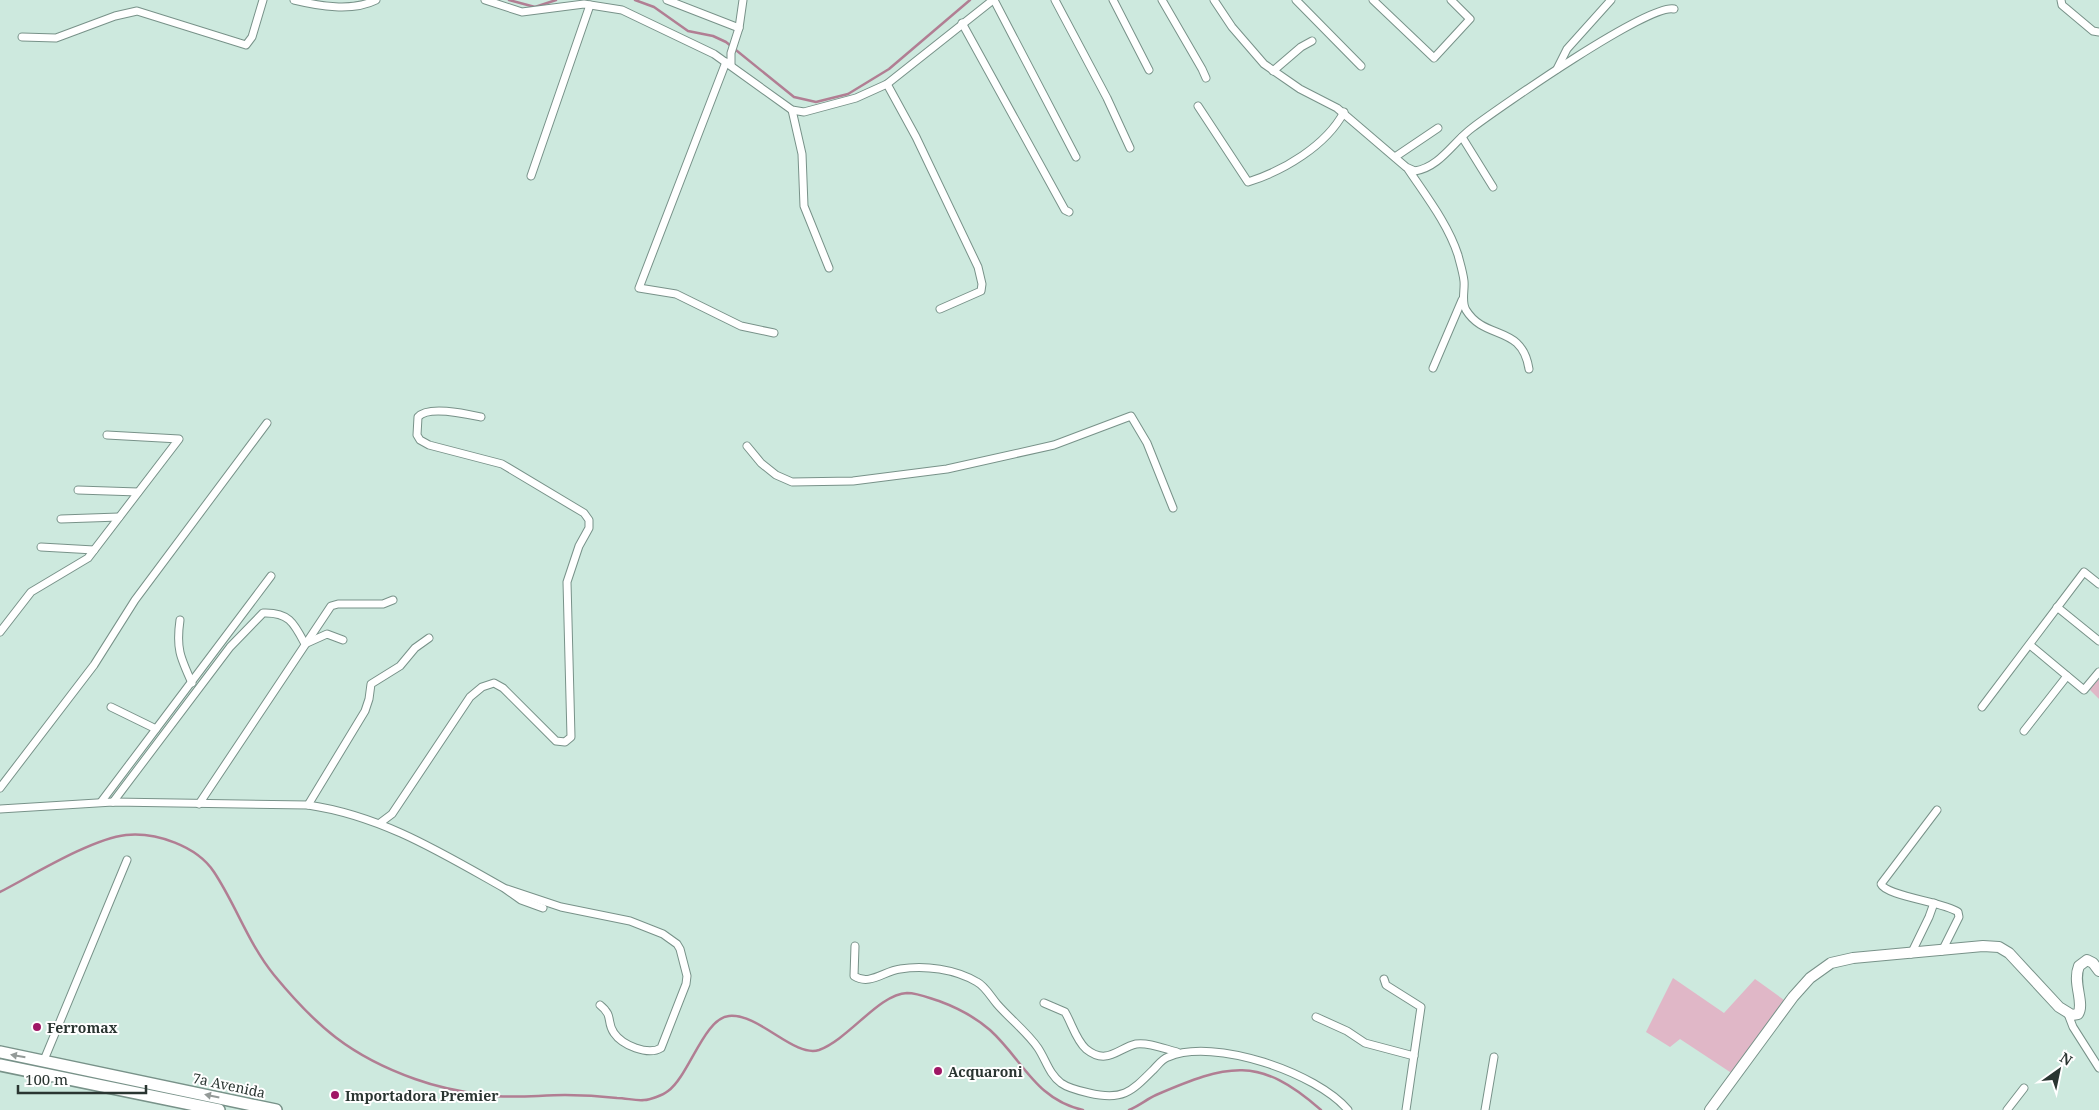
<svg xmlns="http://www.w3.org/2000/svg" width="2099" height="1110" font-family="'Noto Serif',serif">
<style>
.green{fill:#e0b7c7}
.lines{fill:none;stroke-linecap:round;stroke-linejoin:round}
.stream{stroke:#b17e93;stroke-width:2.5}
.street-casing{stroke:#789289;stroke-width:9}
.secondary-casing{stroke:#789289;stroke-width:12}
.primary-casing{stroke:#789289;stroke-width:14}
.street{stroke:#fff;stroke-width:7}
.secondary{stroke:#fff;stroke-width:10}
.primary{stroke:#fff;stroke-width:11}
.oneway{fill:#949a98}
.poi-dot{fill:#9f1765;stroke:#fff;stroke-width:2}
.labels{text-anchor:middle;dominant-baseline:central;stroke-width:4;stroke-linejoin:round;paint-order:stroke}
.poi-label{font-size:14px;font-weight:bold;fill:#2a3531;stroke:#fff;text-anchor:start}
.street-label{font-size:14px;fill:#2a3531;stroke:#fff}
</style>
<rect width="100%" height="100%" fill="#cde9de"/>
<g class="green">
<path d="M2099,679v20l-10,-10z"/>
<path d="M1673,978l51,35 31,-34 29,21 -51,74 -53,-35 -10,8 -24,-15z"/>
</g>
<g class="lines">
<g class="stream">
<path d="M509,0l26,7 21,-7"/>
<path d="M635,0l19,7 34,24 25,5 13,6 68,55 22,5 32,-8 41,-25 81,-69"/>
<path d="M0,892c33,-17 91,-53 126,-57 30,-3 71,11 88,37 22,33 34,71 60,103 42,51 76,81 141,104 22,8 47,13 70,16 27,4 53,0 80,0 17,0 35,1 52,3 9,0 19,3 27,2 6,0 19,-5 24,-9 21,-15 36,-73 61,-75 30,-3 65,42 90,34 30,-11 60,-56 88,-57 11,0 22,5 32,8 19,7 36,16 51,29 33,30 45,69 93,80"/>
<path d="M1129,1110c10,-4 18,-11 27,-15 72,-31 103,-40 165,15"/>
</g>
<g class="street-casing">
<g id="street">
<path d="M294,0c25,6 58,12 82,0"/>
<path d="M485,0l37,12 62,-8 38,6 92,44 78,56 12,2 52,-14 31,-14 106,-84"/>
<path d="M667,0l72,28"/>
<path d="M994,0l82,157"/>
<path d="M1055,0l52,98 23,50"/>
<path d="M1113,0l36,70"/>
<path d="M1162,0l40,69 4,9"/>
<path d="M1214,0l18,27 32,37 36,25 37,19 69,59 9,4c25,-4 38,-29 57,-43 28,-21 177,-125 202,-119"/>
<path d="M1296,0l65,66"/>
<path d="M1373,0l61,58 36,-39 -19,-19"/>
<path d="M2061,0l1,5 31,26 6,1"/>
<path d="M962,23l103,187 4,2"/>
<path d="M22,37l34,1 59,-22 22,-5 109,34 6,-8 11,-37"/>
<path d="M726,62l-87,226 37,6 65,32 33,7"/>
<path d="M731,65v-12l8,-25 4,-28"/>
<path d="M1557,69l10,-20 44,-49"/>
<path d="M1273,71l28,-24 11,-6"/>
<path d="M887,84l29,53 62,130 4,17 -1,7 -41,18"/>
<path d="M1198,106l50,76c35,-11 78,-36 96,-70"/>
<path d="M792,110l10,44 2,52 25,62"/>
<path d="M1462,137l31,50"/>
<path d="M1395,157l43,-29"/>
<path d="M1408,169c18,27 40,55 50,86 2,8 5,17 6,26 1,9 -3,21 2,29 19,31 56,14 63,59"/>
<path d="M531,176l59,-171"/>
<path d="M1433,368l29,-68"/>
<path d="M747,446l14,17 15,12 16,7 61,-1 94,-12 107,-24 77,-29 16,27 26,65"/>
<path d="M78,490l60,2"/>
<path d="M61,519l58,-2"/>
<path d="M41,547l53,3"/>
<path d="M2057,607l42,34"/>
<path d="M180,620c-4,28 0,37 12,63"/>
<path d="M0,632l31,-40 57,-34 91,-119 -72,-4"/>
<path d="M307,643l20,-9 16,6"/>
<path d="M2030,645l54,45 15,-18"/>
<path d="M1982,707l102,-135 15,12"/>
<path d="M156,729l115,-153"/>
<path d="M2024,731l43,-55"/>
<path d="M0,788l94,-123 41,-65 132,-177"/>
<path d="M101,802l55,-73 -45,-22"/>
<path d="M113,802l117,-155 33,-34c26,-1 31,10 42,31"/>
<path d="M199,804l132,-198 7,-2h45l10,-4"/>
<path d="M308,805l57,-94 4,-12 2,-15 29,-18 15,-18 14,-10"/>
<path d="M0,809l113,-7 195,3c74,11 132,47 196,83l17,12 22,8"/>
<path d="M1937,810l-56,74c5,12 63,18 77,28l1,5 -17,34"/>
<path d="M380,823l12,-9 78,-117 12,-10 12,-4 9,5 53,53 9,1 6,-5 -4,-155 12,-36 10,-18v-8l-5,-7 -82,-49 -73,-19 -9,-5 -3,-5 1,-18c10,-12 49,-3 63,0"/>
<path d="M507,889l54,18 69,14 33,13 14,10 3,5 7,27 -1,8 -25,64c-13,8 -39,-3 -47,-15 -8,-11 0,-17 -14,-28"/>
<path d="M855,946l-1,30c16,10 30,-5 46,-7 25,-4 55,0 77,13 8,4 14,15 20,22 13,15 30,28 41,44 8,12 11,26 23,35 7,5 19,8 28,10 34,8 42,-1 65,-24 4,-4 8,-10 14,-12 46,-20 149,16 180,53"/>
<path d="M1911,954l18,-37 5,-14"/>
<path d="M1384,979l2,6 35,22 -15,103"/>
<path d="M1044,1003l21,9c7,12 11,28 21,37 21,17 32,-1 50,-5 12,-2 29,5 41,8"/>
<path d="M2068,1014l5,13 26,41"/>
<path d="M1316,1017l31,14 18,12 49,13"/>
<path d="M44,1060l83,-200"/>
<path d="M1485,1110l9,-53"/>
<path d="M2007,1110l17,-22"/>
</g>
</g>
<g class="secondary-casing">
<path id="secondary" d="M1710,1110l83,-113 17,-19 21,-15 22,-5 130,-12 16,1 10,6 50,54 13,8 6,-1c7,-11 -6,-31 1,-48l8,-6 6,3 6,8"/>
</g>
<g class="primary-casing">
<g id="primary">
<path d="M0,1052l276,58"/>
<path d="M0,1065l219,45"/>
</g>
</g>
<use href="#street" class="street"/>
<use href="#secondary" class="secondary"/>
<use href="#primary" class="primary"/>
</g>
<defs><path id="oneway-solid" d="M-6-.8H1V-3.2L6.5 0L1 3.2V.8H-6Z" transform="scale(1.25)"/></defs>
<g class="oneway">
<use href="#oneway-solid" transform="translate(18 1056) rotate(-170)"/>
<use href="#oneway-solid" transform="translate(212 1096) rotate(-168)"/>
</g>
<g class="poi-dot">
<circle cx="37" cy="1027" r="5"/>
<circle cx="938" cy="1071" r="5"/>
<circle cx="335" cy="1095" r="5"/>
</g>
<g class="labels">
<g class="poi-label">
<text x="47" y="1027">Ferromax</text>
<text x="948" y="1071">Acquaroni</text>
<text x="345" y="1095">Importadora Premier</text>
</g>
<g class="street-label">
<text transform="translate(229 1085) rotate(12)">7a Avenida</text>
</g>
</g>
<g transform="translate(2059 1070) rotate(33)" stroke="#ffffff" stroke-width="4" paint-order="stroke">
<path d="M0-4L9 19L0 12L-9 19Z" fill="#2a3531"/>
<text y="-8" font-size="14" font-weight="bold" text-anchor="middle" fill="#2a3531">N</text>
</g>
<path d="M18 1085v8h128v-8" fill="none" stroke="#2a3531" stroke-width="2.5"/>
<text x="25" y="1085" font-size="15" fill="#2a3531" stroke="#ffffff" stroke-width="4" paint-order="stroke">100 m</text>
</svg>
